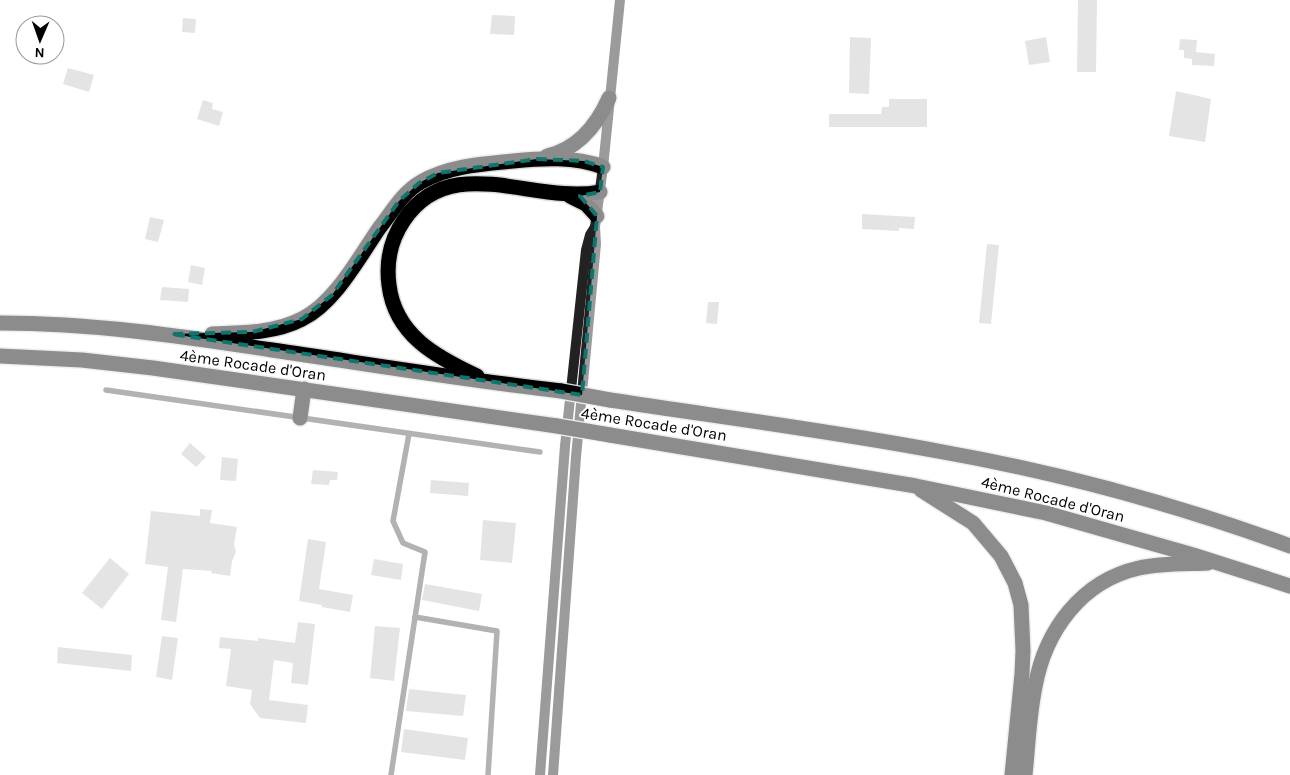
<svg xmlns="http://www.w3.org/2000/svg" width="1290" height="775" font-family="Karla,sans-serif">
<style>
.building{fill:#c4c4c4}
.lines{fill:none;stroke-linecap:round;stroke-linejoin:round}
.highway-casing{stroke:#dbdbdb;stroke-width:18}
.lane{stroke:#555;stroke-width:5.5}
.secondary{stroke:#222;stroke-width:10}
.highway{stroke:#000;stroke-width:15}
.highway-bridge-casing{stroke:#dbdbdb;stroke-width:18;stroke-linecap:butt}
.highway-bridge{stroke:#000;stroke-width:15}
.marked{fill:none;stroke:#0f766e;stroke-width:4;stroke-dasharray:10 6;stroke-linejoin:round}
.labels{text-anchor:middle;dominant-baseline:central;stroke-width:4;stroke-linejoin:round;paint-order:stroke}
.street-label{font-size:16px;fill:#000;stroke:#fff}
</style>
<rect width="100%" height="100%" fill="#fff"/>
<g class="building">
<path d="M1078,0h19l-1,72h-19z"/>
<path d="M492,15l23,1 -1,19 -24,-1z"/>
<path d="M183,18l13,1 -1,14 -13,-1z"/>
<path d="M850,37l21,1 -2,56 -20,-1z"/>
<path d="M1046,37l4,25 -21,3 -4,-24z"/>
<path d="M1180,39l17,1 -1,12 19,2 -1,12 -22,-1v-6l-8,-1v-8h-5z"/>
<path d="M68,68l26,7 -5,17 -26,-8z"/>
<path d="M1176,91l35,8 -6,43 -36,-6z"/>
<path d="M889,99h38v28h-98v-13h52l1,-7h7z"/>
<path d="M203,100l10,3 -1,6 11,3 -4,14 -22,-7z"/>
<path d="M862,214l53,3 -1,12 -15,-1v3l-37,-2z"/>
<path d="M150,217l14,3 -6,22 -13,-3z"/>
<path d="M987,244l12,1 -8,79 -12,-1z"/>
<path d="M191,265l14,3 -3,17 -14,-3z"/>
<path d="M162,287l27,2 -1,13 -28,-2z"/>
<path d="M708,302h11l-2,22 -11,-1z"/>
<path d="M190,443l16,14 -10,10 -15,-13z"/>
<path d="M222,457l16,2 -2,22 -16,-1z"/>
<path d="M313,470l25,2 -1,8h-7l-1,5 -18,-1z"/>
<path d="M431,480l38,3 -1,13 -38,-3z"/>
<path d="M200,509l12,1 -2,13 27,4 -3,17 2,8 -4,9 -2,15 -19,-3 1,-2 -29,-2 -7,53 -15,-2 7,-53 -23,-3 6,-53 49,5z"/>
<path d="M483,520l33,3 -4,40 -32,-3z"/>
<path d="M308,539l18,3 -7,47 34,6 -3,17 -28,-5v-2l-23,-4z"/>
<path d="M110,558l19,16 -27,35 -20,-16z"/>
<path d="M374,559l29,5 -2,16 -30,-5z"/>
<path d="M425,584l57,10 -3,17 -57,-11z"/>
<path d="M298,622l17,2 -7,61 -17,-2 2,-20 -19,-3 -5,40 39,5 -2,18 -46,-5 -10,-14 2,-14 -26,-4 5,-37 -12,-1 1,-11 38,4v-3l37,5z"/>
<path d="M375,626l25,2 -6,53 -24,-3z"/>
<path d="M162,636l16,2 -6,42 -16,-3z"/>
<path d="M58,647l74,8 -1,16 -74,-8z"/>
<path d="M409,689l57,6 -3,21 -57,-5z"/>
<path d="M404,729l64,9 -3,22 -64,-8z"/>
</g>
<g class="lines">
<g class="highway-casing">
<g id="highway">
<path d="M547,156c31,-7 50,-31 62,-58"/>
<path d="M570,196l16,8 11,12"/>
<path d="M0,323c91,0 182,13 272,27 96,14 192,30 289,41"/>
<path d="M212,334c30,-1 63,-1 90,-15 33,-16 57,-62 78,-92 12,-15 23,-35 41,-45 27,-16 61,-18 92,-21 29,-3 62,-5 90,6"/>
<path d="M0,356l82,4 71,8 404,58"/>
<path d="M477,376c-41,-19 -82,-41 -88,-91 -3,-23 2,-46 15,-65 47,-70 130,-15 196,-28"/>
<path d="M610,400c111,17 223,31 333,52 118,21 235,53 347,94"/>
<path d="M300,418l4,-29"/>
<path d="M610,435l306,51 130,27 147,42 97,31"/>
<path d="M921,490l52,33 28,33 14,27 6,22 2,46 -1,23 -10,101"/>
<path d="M1025,775c3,-29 4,-59 10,-88 10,-56 46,-106 104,-119 22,-5 46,-4 69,-5"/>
</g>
</g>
<g class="lane">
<path d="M106,390l434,62"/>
<path d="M415,617l82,14 -9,144"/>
<path d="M391,775l34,-223 -22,-9 -10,-22 16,-87"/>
</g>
<g class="secondary">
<path d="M540,775l25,-329 21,-196 4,-15 5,-8"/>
<path d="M553,775l23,-318 20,-213 -1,-17 8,-60 17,-167"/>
</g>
<use href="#highway" class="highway"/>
<g class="highway-bridge-casing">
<g id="highway-bridge">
<path d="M561,391l49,9"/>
<path d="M557,426l53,9"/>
</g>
</g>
<use href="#highway-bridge" class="highway-bridge"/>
</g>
<path d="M0 0H1290V775H0ZM537,159l47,2 19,6 -3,25 -20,4 17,20 -15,179 -411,-61 81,-2 50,-13 30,-24 67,-94 20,-18 19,-10z" fill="#fff" fill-opacity=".55" fill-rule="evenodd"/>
<path class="marked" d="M537,159l47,2 19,6 -3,25 -20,4 17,20 -15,179 -411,-61 81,-2 50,-13 30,-24 67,-94 20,-18 19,-10z"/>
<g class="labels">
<g class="street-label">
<text transform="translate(253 365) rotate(8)">4ème Rocade d'Oran</text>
<text transform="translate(654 424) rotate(9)">4ème Rocade d'Oran</text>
<text transform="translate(1053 499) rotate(14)">4ème Rocade d'Oran</text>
</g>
</g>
<g transform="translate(40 40) rotate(182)"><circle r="24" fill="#ffffff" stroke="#999999"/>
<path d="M0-4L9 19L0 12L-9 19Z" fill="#000000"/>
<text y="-8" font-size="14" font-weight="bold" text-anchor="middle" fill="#000000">N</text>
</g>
</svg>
